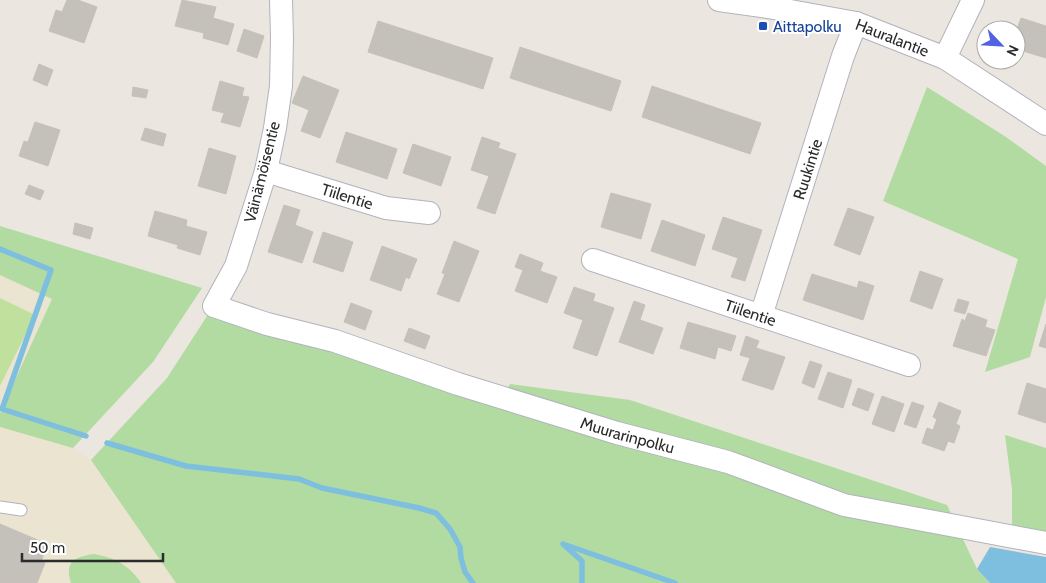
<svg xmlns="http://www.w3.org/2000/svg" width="1046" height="583" font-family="Cabin,sans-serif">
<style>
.education{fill:#eae4d0}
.green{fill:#b1dba1}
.pitch{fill:#c0e19e}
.water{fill:#7ebfe0}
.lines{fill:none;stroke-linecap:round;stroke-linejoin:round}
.stream{stroke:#7ebfe0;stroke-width:5.5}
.building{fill:#c4c0ba;stroke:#c6c2b8}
.service-casing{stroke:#b2b3bd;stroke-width:13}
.minor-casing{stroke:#b2b3bd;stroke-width:24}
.service{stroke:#fff;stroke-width:11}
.minor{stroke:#fff;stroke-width:22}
.transit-dot{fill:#1a4fb4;stroke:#fff;stroke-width:2}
.labels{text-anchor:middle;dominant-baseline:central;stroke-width:4;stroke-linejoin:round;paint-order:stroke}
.transit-label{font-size:16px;fill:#164399;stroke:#fff;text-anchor:start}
.street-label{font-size:16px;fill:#2b2b2b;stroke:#fff}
</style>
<rect width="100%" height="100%" fill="#ebe6df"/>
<g class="education">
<path d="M0,275l52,24 -52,113z"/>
<path d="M0,427l73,21 18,12 85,123h-176z"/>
</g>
<g class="green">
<path d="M927,87l79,50 40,29v131l-16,60 -45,15 33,-113 -135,-58z"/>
<path d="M0,226l202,62 -49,74 -80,86 -73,-21v-14l52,-114 -52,-24z"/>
<path d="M209,313l290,93 11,-22 120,16 317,105 30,64 13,14h-814l-85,-123 76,-82z"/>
<path d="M1005,435l41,13v84l-34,-6v-37z"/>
<path d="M94,554c21,4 35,11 47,29h-70c-7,-22 4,-26 23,-29z"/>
</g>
<path class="pitch" d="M0,298l35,17 -35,71z"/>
<path class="water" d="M990,547l56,10v26h-56l-13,-14z"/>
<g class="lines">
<g class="stream">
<path d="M0,249l51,21 -49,139 84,27"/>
<path d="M107,443l79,23 113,13 23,9 97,20 17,5 14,16 10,18 1,11 4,14 8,11"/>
<path d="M582,583v-22l-19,-17 112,39"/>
</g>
</g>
<g class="building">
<path d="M67,0h11l19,7 -13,36 -35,-12 7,-21 6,2z"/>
<path d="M182,0l34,7 -3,11 21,6 -6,21 -25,-7 1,-5 -29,-7z"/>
<path d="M1021,18l25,8v32l-30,-9v-17z"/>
<path d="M378,21l115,37 -10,31 -115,-37z"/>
<path d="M244,29l20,7 -7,22 -20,-7z"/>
<path d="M520,47l101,34 -10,30 -101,-33z"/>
<path d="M39,64l14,6 -6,16 -14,-6z"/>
<path d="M303,76l36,14 -19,48 -19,-7 8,-21 -17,-7z"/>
<path d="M220,81l24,7 -2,8 7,1 -9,30 -19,-5 3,-9 -12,-3z"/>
<path d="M652,86l109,37 -11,31 -108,-37z"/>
<path d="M133,87l15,3 -2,8 -14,-2z"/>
<path d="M35,122l25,8 -12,36 -29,-10 5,-15 4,1z"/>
<path d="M145,128l21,6 -3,12 -22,-6z"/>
<path d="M346,132l51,17 -10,30 -51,-17z"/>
<path d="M482,137l18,6 -2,5 18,6 -21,60 -18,-6 12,-32 -18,-6z"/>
<path d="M413,144l38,13 -10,29 -38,-13z"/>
<path d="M209,148l27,8 -10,38 -28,-8z"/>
<path d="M29,185l15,6 -4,9 -15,-6z"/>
<path d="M611,193l40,11 -10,35 -40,-12z"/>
<path d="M284,205l16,5 -5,15 18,7 -11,31 -34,-11z"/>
<path d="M848,208l26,9 -14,38 -26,-10z"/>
<path d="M155,211l32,9 -1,6 21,6 -7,23 -23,-7 1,-3 -30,-9z"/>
<path d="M723,217l39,13 -17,51 -14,-4 7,-19 -26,-9z"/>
<path d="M662,220l43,15 -10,31 -44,-15z"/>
<path d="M75,223l18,5 -3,11 -17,-5z"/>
<path d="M323,232l30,10 -10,30 -30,-10z"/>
<path d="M454,241l25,10 -20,51 -22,-8 8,-20 -3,-1z"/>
<path d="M382,246l35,13 -8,20 -3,-2 -5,14 -31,-11z"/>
<path d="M520,254l23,9 -3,8 17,6 -10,26 -32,-12 8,-21 -8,-3z"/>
<path d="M920,271l23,8 -11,30 -22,-8z"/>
<path d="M812,274l45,14 2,-7 15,5 -11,34 -60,-20z"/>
<path d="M574,287l21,7 -2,7 21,7 -17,48 -24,-8 10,-28 -19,-7z"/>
<path d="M958,299l11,3 -4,12 -11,-3z"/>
<path d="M634,301l11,4 -5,15 23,8 -10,26 -34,-12z"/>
<path d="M351,303l21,8 -7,19 -21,-8z"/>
<path d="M968,313l19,7 -2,7 10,3 -9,26 -33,-10 9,-27 3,2z"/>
<path d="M688,322l48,14 -5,15 -13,-4 -3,12 -35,-11z"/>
<path d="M1046,324v24l-7,-2z"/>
<path d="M409,328l21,8 -5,13 -21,-8z"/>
<path d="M746,336l13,5 -3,7 29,9 -12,33 -31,-10 8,-22 -10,-3z"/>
<path d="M810,361l12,4 -8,23 -12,-5z"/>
<path d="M828,372l24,8 -9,28 -25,-9z"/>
<path d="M1027,383l19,6v34l-28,-9z"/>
<path d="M858,388l16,6 -6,17 -16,-6z"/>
<path d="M882,396l22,8 -10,28 -22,-8z"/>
<path d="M912,402l12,4 -8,22 -12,-4z"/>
<path d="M939,402l22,9 -5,13 4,2 -6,17 -6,-2 -4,10 -22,-8 5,-15 6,2 4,-11 -4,-2z"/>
<path d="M0,524l47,20 -6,18 4,1 -8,20h-37z"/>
</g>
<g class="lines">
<g class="service-casing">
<path id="service" d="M0,507l21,3"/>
</g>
<g class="minor-casing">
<g id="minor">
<path id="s1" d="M281,0l1,38 -1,48 -6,42 -9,43 -30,95 -22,40 53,18 68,17 123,43 159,49 111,29 116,43 202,38"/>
<path id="s2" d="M719,0l49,7 88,16 89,35 101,66"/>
<path d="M945,58l28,-58"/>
<path id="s3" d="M266,171l120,37 43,5"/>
<path id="s4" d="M593,260l316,105"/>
<path id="s5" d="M761,316l82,-260 13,-33"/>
</g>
</g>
<use href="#service" class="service"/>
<use href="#minor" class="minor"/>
</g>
<rect class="transit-dot" x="758" y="21" width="10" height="10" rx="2.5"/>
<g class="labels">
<g class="transit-label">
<text x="773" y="26">Aittapolku</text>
</g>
<g class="street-label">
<text stroke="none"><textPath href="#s2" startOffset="178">Hauralantie</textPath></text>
<text stroke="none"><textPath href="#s5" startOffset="154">Ruukintie</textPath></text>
<text transform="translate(262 172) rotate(-76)">Väinämöisentie</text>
<text stroke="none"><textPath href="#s3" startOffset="85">Tiilentie</textPath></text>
<text stroke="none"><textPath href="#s4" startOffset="166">Tiilentie</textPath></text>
<text stroke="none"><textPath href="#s1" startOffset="751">Muurarinpolku</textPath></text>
</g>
</g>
<g transform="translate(1001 45) rotate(115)"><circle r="24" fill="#ffffff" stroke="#aaaaaa"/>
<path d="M0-4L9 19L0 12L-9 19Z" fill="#5262e5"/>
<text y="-8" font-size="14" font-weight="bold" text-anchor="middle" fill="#2b2b2b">N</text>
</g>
<path d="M22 553v8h141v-8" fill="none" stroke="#2b2b2b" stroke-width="2.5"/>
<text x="30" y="553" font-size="15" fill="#2b2b2b" stroke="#ffffff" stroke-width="4" paint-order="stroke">50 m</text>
</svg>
